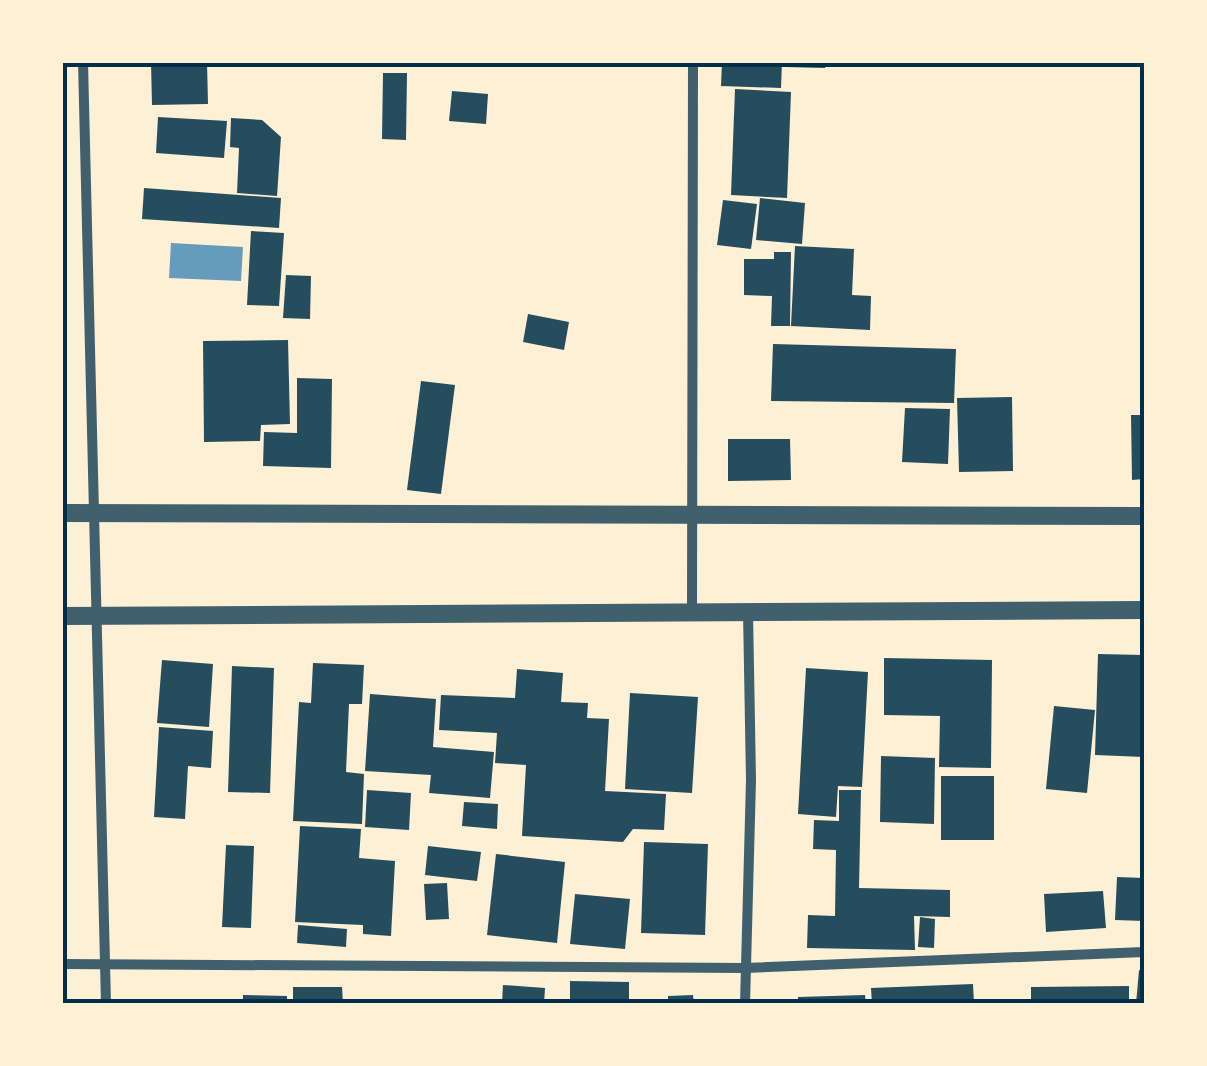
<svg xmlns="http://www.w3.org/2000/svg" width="1207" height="1066" font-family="'Work Sans',sans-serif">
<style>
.water{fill:#669bbc}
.building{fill:#264d5e}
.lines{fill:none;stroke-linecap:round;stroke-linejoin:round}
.minor{stroke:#3f606c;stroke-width:10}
.tertiary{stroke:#3f606c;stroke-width:18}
.neatline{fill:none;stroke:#003049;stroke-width:4}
</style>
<rect width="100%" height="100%" fill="#fdf0d5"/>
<path class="water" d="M171,243l72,4 -2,34 -72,-3z"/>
<g class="building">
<path d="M151,62h56l1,42 -56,1z"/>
<path d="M722,62h60l-1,26 -60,-2z"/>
<path d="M785,62h41l-1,6 -40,-1z"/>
<path d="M383,73h24l-1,67 -24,-1z"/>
<path d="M735,89l56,3 -4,106 -56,-3z"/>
<path d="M452,91l36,3 -2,30 -37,-3z"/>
<path d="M158,117l69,4 -3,37 -68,-5z"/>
<path d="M231,118l31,2 19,17 -4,59 -40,-3 2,-45 -9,-1z"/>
<path d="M144,188l137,10 -2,30 -137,-9z"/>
<path d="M760,198l45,5 -3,41 -46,-4z"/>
<path d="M723,200l34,4 -6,45 -34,-4z"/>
<path d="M251,231l33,2 -5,73 -32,-1z"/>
<path d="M795,246l59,3 -2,46 19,1 -1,34 -79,-4z"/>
<path d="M774,252h17l-1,74h-19l1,-30 -28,-1v-36h30z"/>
<path d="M286,275l25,1 -1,43 -27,-1z"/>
<path d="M528,314l41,8 -5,28 -41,-8z"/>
<path d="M288,340l2,84 -29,1 -1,16 -56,1 -1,-101z"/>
<path d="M773,344l183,5 -2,54 -183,-2z"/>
<path d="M297,378l35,1 -1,89 -68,-2 1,-34 33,1z"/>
<path d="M421,381l34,4 -14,109 -34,-4z"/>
<path d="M1012,397l1,74 -54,1 -2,-74z"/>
<path d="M905,408l45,1 -2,55 -46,-2z"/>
<path d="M1131,415h13v64l-12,1z"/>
<path d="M728,439h62l1,41 -63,1z"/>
<path d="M1098,654l46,1v102l-49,-2z"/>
<path d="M884,658l108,2 -1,108 -52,-1 1,-51 -56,-1z"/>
<path d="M162,660l51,4 -4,63 -52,-4z"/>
<path d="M313,663l51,2 -2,39h-13l-3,68 18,2 -2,50 -69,-3 6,-119 12,1z"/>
<path d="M232,666l42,2 -4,125 -42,-1z"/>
<path d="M806,668l62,4 -6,115 -24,-1 -2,31 -38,-3z"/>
<path d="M517,669l46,4 -2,29 27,1 -1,15 22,1 -4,72 61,3 -2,36 -31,-1 -10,13 -101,-6 4,-71 -31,-2 2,-30 -58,-3 2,-35 74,3z"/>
<path d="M630,693l68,4 -6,96 -67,-4z"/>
<path d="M370,694l66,5 -3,48 61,5 -4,46 -61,-5 2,-18 -66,-4z"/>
<path d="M1054,706l41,4 -8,83 -41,-4z"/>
<path d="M159,727l54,4 -2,37 -23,-2 -3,53 -31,-2z"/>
<path d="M881,756l54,2 -1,66 -54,-2z"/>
<rect x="941" y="776" width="53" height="64"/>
<path d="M367,790l44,3 -2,37 -44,-3z"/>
<path d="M839,790h22l-2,98 91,2v27l-36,-1 1,34 -108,-2 1,-33 27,1 1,-66 -23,-1 1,-29 25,1z"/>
<path d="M464,802l34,2 -1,25 -35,-3z"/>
<path d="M300,826l61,3 -2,29 36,3 -4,75 -28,-2v-9l-68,-3z"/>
<path d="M644,842l64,2 -3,91 -64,-2z"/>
<path d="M226,845l28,1 -3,82 -29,-1z"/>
<path d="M428,846l53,6 -4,29 -52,-6z"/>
<path d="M496,854l69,8 -8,81 -70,-8z"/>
<path d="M1117,877l27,1v43l-29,-1z"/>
<path d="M447,883l2,36 -23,1 -2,-36z"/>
<path d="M1103,891l3,37 -60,4 -2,-38z"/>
<path d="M575,894l55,5 -5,50 -55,-5z"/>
<path d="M920,917l15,2 -1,29 -16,-1z"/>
<path d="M298,925l49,4 -1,18 -49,-4z"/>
<path d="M1139,970l5,1v33h-8z"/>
<path d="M570,981l59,1v22h-59z"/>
<path d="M973,984l1,20h-102l-1,-16z"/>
<path d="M503,985l42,3 -1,16h-42z"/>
<path d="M1129,986v18h-98v-17z"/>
<path d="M293,987h49l1,17h-50z"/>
<path d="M243,995l44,1v8h-44z"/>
<path d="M693,995l1,9h-26v-8z"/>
<path d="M865,995l1,9h-68v-7z"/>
</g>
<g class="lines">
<g class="minor">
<path d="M83,62l23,942"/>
<path d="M692,610l1,-548"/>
<path d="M62,964l683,4 399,-16"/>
<path d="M745,1004l6,-224 -3,-169"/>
</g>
<g class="tertiary">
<path d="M62,513l1082,3"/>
<path d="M62,616l1082,-6"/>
</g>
</g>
<rect width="1207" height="1066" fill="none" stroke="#fdf0d5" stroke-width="130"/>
<rect x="65" y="65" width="1077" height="936" class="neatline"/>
</svg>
